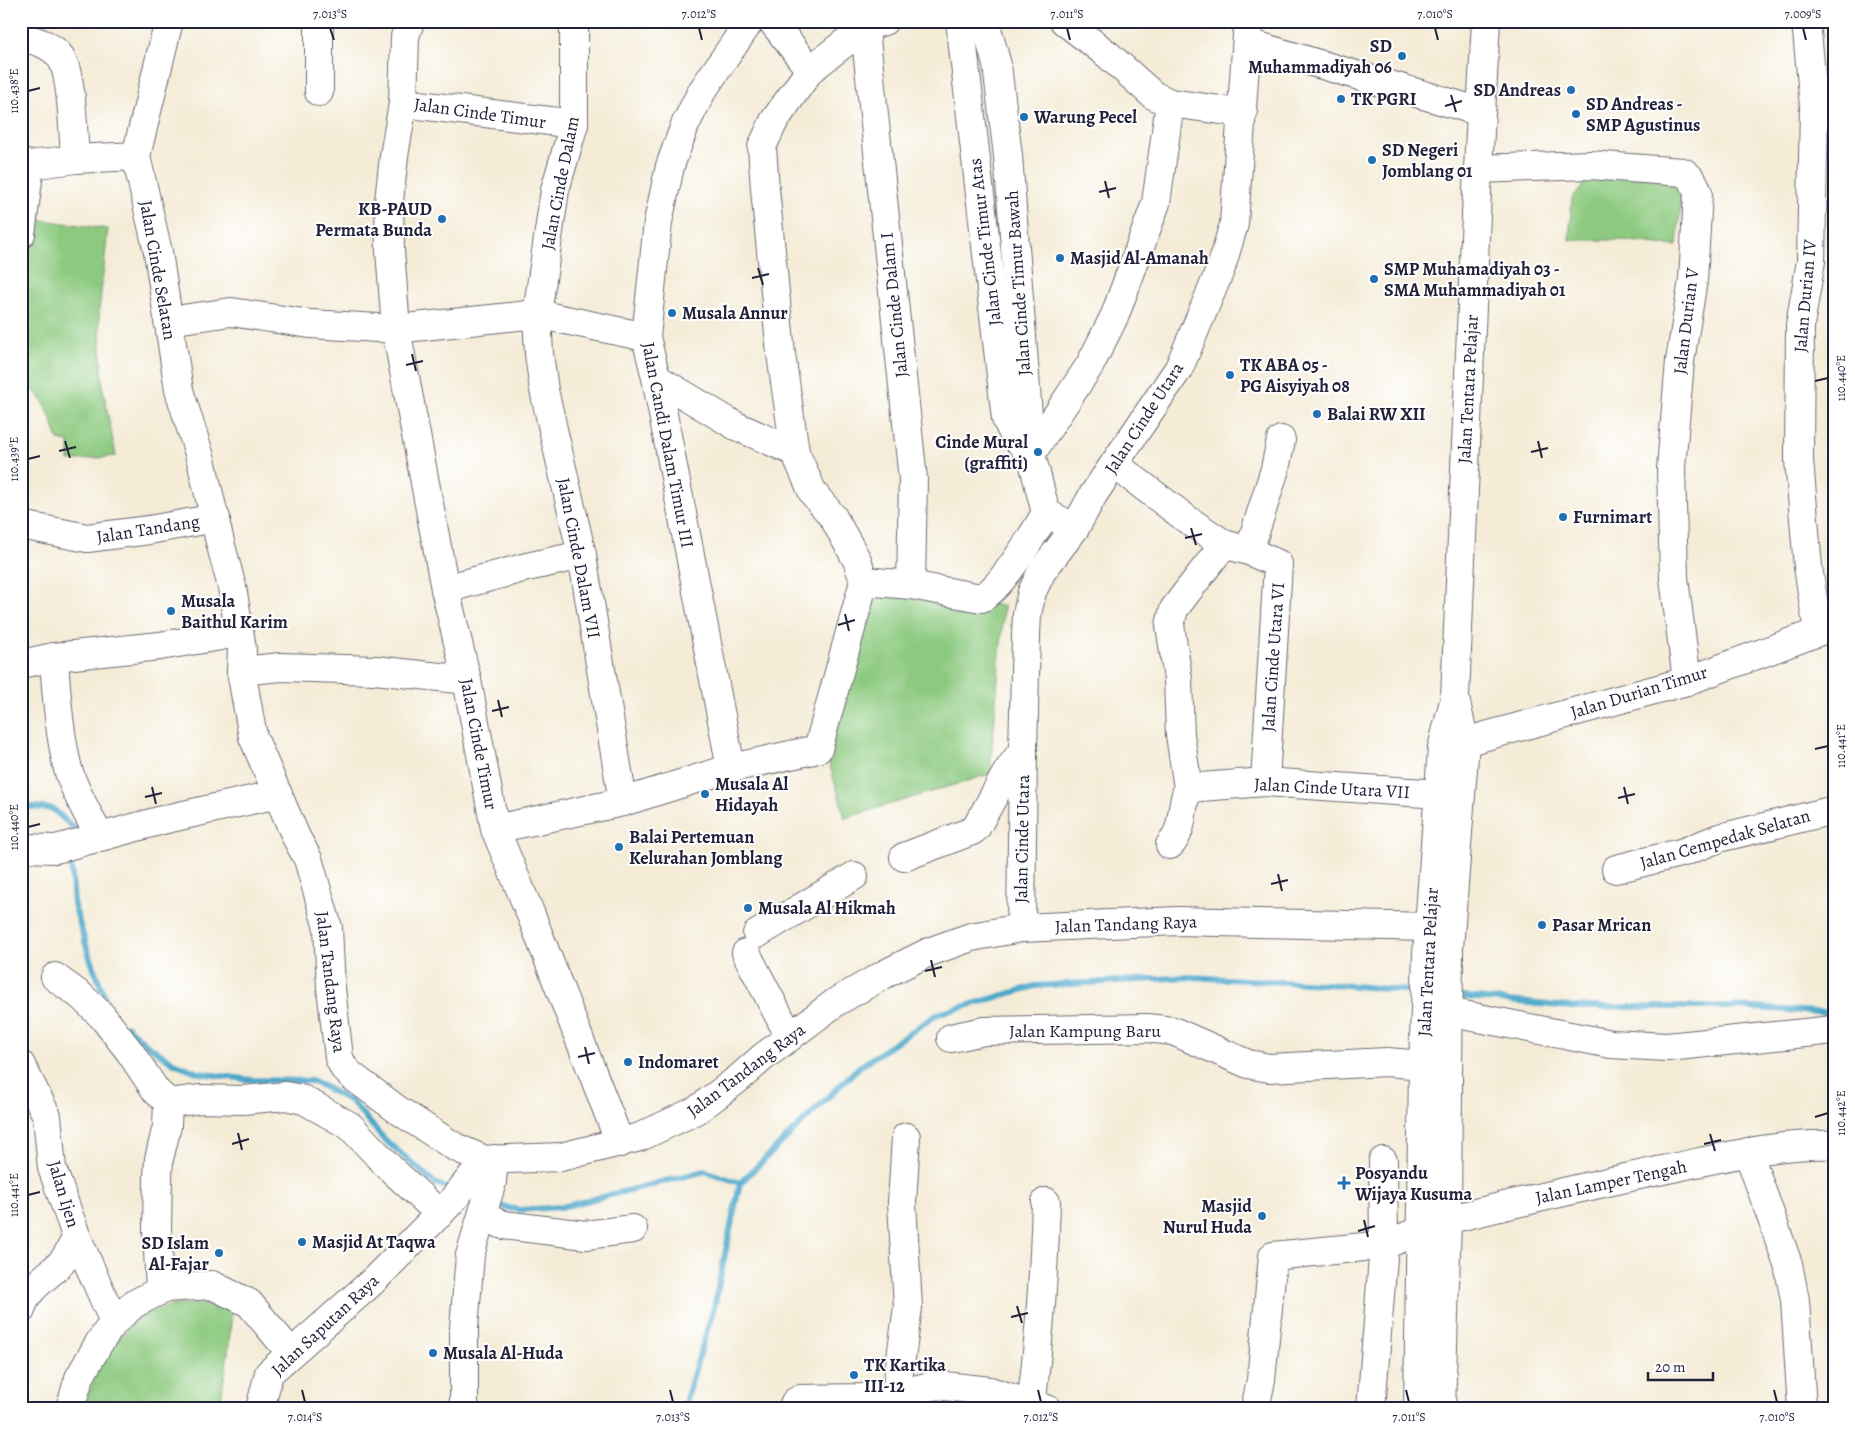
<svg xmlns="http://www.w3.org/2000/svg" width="1855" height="1430" font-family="Alegreya,serif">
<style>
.green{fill:#8dca80;stroke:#58765e}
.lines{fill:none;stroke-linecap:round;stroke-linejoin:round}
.stream{stroke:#4ca7ca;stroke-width:6}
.minor-casing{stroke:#6c6972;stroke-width:30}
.major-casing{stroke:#6c6972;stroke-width:30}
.minor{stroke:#fff;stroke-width:28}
.major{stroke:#fff;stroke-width:28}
.ticks{fill:none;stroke:#22223b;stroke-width:2}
.poi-dot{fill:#1f6fb2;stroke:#fff;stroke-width:2}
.labels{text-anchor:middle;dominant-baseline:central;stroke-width:4;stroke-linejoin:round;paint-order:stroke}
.poi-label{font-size:18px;font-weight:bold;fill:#22223b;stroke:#fff;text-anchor:start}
.street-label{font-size:18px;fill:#22223b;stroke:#fff}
.neatline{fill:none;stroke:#22223b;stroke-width:2}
.ticks-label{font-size:12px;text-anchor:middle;fill:#22223b}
</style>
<rect width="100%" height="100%" fill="#fff"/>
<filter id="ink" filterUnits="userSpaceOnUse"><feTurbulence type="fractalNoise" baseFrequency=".02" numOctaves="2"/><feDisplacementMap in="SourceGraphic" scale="10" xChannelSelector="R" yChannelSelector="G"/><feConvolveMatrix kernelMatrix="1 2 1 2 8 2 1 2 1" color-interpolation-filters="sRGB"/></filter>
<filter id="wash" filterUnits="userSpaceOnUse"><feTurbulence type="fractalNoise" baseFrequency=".0096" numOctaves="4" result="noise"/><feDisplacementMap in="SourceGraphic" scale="20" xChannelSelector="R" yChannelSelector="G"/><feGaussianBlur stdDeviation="1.12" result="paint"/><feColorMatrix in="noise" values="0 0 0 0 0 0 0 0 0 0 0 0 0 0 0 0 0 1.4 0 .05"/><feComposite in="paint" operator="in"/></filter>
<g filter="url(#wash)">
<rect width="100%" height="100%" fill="#f4ecd7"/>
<g class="green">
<path d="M1585,174l98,4 -6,68 -56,-6h-52l3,-42 10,-11z"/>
<path d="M35,219l73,10 -9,82 4,78 13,67 -47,5v-19l-11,-2c-7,-19 -13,-50 -37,-55v-80z"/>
<path d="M869,587l135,19 -14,168 -145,44 -20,-69z"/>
<path d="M206,1304l26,7 -4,42 -7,46 -24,-1 -32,5 -1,6h-81l18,-47 14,-20 27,-27 31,-10z"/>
</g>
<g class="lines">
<g class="stream">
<path d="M21,806l32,3 22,20 2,7"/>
<path d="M76,852l-5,10 3,43 16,53 19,50"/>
<path d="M1455,996l116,11h164l99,6"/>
<path d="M126,1026l20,18 28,19 25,10 53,7 61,1 38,20 33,38 51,44 18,7"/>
<path d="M493,1205l27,5 42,-3 143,-36 35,12"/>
<path d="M683,1409l31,-102 26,-124 119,-116 79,-53 97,-28 154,-9 156,8 75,7"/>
</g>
</g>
</g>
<g filter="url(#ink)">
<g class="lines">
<g class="minor-casing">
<g id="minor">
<path d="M169,21l-33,135 22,96 21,138 22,70 19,82 12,45 10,62 -1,22 12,66 43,100 12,22 20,69 3,60 8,70 5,10 8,8 46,34 57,37 30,13 76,-3 79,-20 57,-27 41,-31 25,-22 73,-55 49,-28 44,-22 42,-15 50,-9 157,-7 251,6"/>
<path d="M319,21v71"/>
<path d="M410,21l-5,16 -2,66 -9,53 -5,45 1,49 6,79 49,260 22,91 28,149 36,86 89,228"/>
<path d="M574,21v103l-19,66 -18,124 2,40 5,36 38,165 41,247"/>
<path d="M772,21l38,49"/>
<path d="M864,21l49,458 -2,106"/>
<path d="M960,21l46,398 9,18 16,17 59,-89 25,-50 41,-112 14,-100"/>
<path d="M985,21l12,44 11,91 23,298 15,59 29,15"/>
<path d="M1064,21l43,33 46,41 17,8 73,10"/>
<path d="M1806,21l8,85 -3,155 -11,64 -1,135 9,107 10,64"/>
<path d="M21,36c14,5 29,8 38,19 14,16 14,81 16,104"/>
<path d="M1248,43l233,69"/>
<path d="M403,103l171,21"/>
<path d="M21,163l9,2 45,-6 61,-3"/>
<path d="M1478,169l112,-4 93,7c9,6 12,11 15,21l-5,87 -13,81 -9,107 3,110 13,103"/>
<path d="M21,234l9,-69"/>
<path d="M168,321l63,-9 79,12 86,5 141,-15 109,23"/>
<path d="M656,378l80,48 59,26"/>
<path d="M1114,464l74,56 36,24 25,7 29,13 -13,218"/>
<path d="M21,525l66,13 62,-8 67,-12"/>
<path d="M1224,544l-50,65 -4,16 8,54 2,56 8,53 77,-6 174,12"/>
<path d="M1249,551l26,-82 6,-29"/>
<path d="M864,581l-7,-21 -24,-43 -20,-24 -18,-41 -14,-98 -16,-165 -3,-42 12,-26 36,-51 55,-43 19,-6"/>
<path d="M864,581l47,4 70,13c19,-8 54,-66 65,-85"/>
<path d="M445,589l82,-22 55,-12"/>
<path d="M21,664l33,-7"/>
<path d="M241,671l40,-4 94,3 92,10"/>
<path d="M1442,748l245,-67 147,-55"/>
<path d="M731,768l-75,-390 -10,-41 12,-115 12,-56 15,-41 17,-34 48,-70"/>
<path d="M495,829l128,-27 108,-34 87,-19 46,-168"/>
<path d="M99,836c-10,-21 -24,-43 -31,-67 -9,-36 -12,-75 -14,-112l106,-11 79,-13"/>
<path d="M1170,845c15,-16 10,-38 18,-57"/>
<path d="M21,848l35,1 110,-30 112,-25"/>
<path d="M904,857l68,-26 4,-3 31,-56 16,-22"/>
<path d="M1616,869l68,-17 35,-14 115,-28"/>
<path d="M1021,928l2,-178 3,-114 1,-22 5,-22 10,-21 33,-43 18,-33 86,-127 42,-100 13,-44 14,-203"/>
<path d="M757,934l97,-58"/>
<path d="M746,953l44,84"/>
<path d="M55,977l26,19 21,20 28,36 26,39 12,11h9l24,-3 42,1 43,-4 18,4 46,26 40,42 50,46"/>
<path d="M1448,1012l163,32 56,3 167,-17"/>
<path d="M951,1038l33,-7 163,-3 26,3 75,33 21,4 118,-6 36,3"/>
<path d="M21,1065l26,51 5,52 25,70 37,84"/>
<path d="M1748,1152l40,112 7,36 7,109"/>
<path d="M482,1216l21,9 83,10 47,-6"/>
<path d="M160,1291l-3,-61 1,-54 1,-17 8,-33 1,-24"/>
<path d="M21,1310c6,-23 26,-32 41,-48 6,-7 10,-17 15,-24"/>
<path d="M1031,1405c9,-68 13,-135 15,-203"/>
<path d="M70,1409l9,-31 20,-35 15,-21 20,-18 31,-16 47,-3 37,18 42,50"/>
<path d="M260,1409l9,-36 103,-91 79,-80 34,-42"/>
<path d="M464,1409v-81l6,-73 22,-73 2,-23"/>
<path d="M792,1409l3,-7 5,-3 62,-1 34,-4 12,-87 -6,-104 4,-66"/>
<path d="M891,1409l5,-15 40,-9 54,6 57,18"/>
<path d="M1255,1409l6,-29 12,-124 111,-11 58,-23"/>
<path d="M1371,1409l13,-164 -1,-84"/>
</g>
</g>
<g class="major-casing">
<g id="major">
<path d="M1447,1220c77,-19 153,-37 230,-53 51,-11 103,-24 157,-22"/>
<path d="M1418,1409l5,-344 4,-111 15,-206 13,-51 23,-528 8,-148"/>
<path d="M1441,1409l6,-189 2,-272 16,-205 -9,-40"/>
</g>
</g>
<use href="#minor" class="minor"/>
<use href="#major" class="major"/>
</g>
</g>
<path class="ticks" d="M330,28l4,12M699,28l3,12M1067,28l3,12M1435,28l3,12M1803,28l3,12M28,91l12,-3M1451,95l5,17M1445,106l17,-5M1105,181l4,17M1099,192l17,-4M758,268l5,17M752,278l17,-4M412,354l4,17M406,365l17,-4M1815,381l13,-3M65,441l5,17M1538,441l4,17M59,451l17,-4M1531,452l17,-4M28,459l12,-3M1191,528l5,17M1185,538l17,-4M845,614l4,17M838,625l17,-5M498,700l4,17M492,711l17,-4M1815,749l13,-3M152,787l4,17M1624,787l4,17M145,797l17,-4M1618,798l17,-4M28,827l12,-3M1278,874l4,17M1271,884l17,-4M931,960l4,17M925,971l17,-4M585,1047l4,17M578,1057l17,-4M1815,1117l13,-4M238,1133l4,17M1710,1134l5,17M232,1144l17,-5M1704,1144l17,-4M28,1195l12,-3M1364,1220l4,17M1358,1231l17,-5M1017,1306l5,17M1011,1317l17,-4M302,1390l3,12M670,1390l3,12M1038,1390l3,12M1406,1390l3,12M1774,1390l3,12"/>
<g class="poi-dot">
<circle cx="1402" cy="56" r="5"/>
<circle cx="1571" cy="90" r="5"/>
<circle cx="1341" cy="99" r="5"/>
<circle cx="1576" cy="114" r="5"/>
<circle cx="1024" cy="117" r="5"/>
<circle cx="1372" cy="160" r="5"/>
<circle cx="442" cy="219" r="5"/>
<circle cx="1060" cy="258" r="5"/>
<circle cx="1374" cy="279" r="5"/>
<circle cx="672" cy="313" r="5"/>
<circle cx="1230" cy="375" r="5"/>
<circle cx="1317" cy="414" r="5"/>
<circle cx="1038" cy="452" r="5"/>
<circle cx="1563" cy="517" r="5"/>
<circle cx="171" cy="611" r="5"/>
<circle cx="705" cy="794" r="5"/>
<circle cx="619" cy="847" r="5"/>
<circle cx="748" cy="908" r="5"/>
<circle cx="1542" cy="925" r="5"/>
<circle cx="628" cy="1062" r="5"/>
<path d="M1341.5 1175.5h5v5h5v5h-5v5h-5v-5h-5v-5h5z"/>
<circle cx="1262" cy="1216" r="5"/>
<circle cx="302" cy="1242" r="5"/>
<circle cx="219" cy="1253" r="5"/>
<circle cx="433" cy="1353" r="5"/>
<circle cx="854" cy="1375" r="5"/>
</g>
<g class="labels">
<g class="poi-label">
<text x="1392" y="46" text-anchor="end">SD<tspan x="1392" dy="21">Muhammadiyah 06</tspan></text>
<text x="1561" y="90" text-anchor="end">SD Andreas</text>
<text x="1351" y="99">TK PGRI</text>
<text x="1586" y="104">SD Andreas -<tspan x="1586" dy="21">SMP Agustinus</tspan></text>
<text x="1034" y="117">Warung Pecel</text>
<text x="1382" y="150">SD Negeri<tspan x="1382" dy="21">Jomblang 01</tspan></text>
<text x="432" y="209" text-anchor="end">KB-PAUD<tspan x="432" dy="21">Permata Bunda</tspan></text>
<text x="1070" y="258">Masjid Al-Amanah</text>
<text x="1384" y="269">SMP Muhamadiyah 03 -<tspan x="1384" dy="21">SMA Muhammadiyah 01</tspan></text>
<text x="682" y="313">Musala Annur</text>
<text x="1240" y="365">TK ABA 05 -<tspan x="1240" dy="21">PG Aisyiyah 08</tspan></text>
<text x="1327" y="414">Balai RW XII</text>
<text x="1028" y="442" text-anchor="end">Cinde Mural<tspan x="1028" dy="21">(graffiti)</tspan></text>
<text x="1573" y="517">Furnimart</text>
<text x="181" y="601">Musala<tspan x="181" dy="21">Baithul Karim</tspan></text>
<text x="715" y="784">Musala Al<tspan x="715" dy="21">Hidayah</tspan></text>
<text x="629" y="837">Balai Pertemuan<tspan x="629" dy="21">Kelurahan Jomblang</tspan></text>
<text x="758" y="908">Musala Al Hikmah</text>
<text x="1552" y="925">Pasar Mrican</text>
<text x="638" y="1062">Indomaret</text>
<text x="1355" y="1173">Posyandu<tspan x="1355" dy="21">Wijaya Kusuma</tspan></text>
<text x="1252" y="1206" text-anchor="end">Masjid<tspan x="1252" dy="21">Nurul Huda</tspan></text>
<text x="312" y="1242">Masjid At Taqwa</text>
<text x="209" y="1243" text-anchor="end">SD Islam<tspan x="209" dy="21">Al-Fajar</tspan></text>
<text x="443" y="1353">Musala Al-Huda</text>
<text x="864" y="1365">TK Kartika<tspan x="864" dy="21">III-12</tspan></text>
</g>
<g class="street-label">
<text transform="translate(480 113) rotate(8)">Jalan Cinde Timur</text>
<text transform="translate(560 183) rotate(-79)">Jalan Cinde Dalam</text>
<text transform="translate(985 242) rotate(-97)">Jalan Cinde Timur Atas</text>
<text transform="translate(158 270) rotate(80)">Jalan Cinde Selatan</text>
<text transform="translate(1018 283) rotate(-94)">Jalan Cinde Timur Bawah</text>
<text transform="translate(1805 296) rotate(-85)">Jalan Durian IV</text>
<text transform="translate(894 305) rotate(-96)">Jalan Cinde Dalam I</text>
<text transform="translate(1686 321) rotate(-83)">Jalan Durian V</text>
<text transform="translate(1468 389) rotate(-87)">Jalan Tentara Pelajar</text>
<text transform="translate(1144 418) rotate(-57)">Jalan Cinde Utara</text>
<text transform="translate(668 445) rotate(79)">Jalan Candi Dalam Timur III</text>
<text transform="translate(148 529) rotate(-9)">Jalan Tandang</text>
<text transform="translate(579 558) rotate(79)">Jalan Cinde Dalam VII</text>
<text transform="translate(1273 657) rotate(-86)">Jalan Cinde Utara VI</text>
<text transform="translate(1639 692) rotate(-17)">Jalan Durian Timur</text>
<text transform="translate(479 744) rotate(79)">Jalan Cinde Timur</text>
<text transform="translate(1332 788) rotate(3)">Jalan Cinde Utara VII</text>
<text transform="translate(1022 839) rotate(-89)">Jalan Cinde Utara</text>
<text transform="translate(1725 839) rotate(-16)">Jalan Cempedak Selatan</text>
<text transform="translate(1126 924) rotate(-2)">Jalan Tandang Raya</text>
<text transform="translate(1428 962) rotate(-87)">Jalan Tentara Pelajar</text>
<text transform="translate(331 982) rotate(83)">Jalan Tandang Raya</text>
<text x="1085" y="1031">Jalan Kampung Baru</text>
<text transform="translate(746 1070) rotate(-37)">Jalan Tandang Raya</text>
<text transform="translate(1611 1182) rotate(-12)">Jalan Lamper Tengah</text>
<text transform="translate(64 1194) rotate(73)">Jalan Ijen</text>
<text transform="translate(325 1325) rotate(-43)">Jalan Saputan Raya</text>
</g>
</g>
<rect width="1855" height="1430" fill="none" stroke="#fff" stroke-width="55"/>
<path d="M1648 1372v8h65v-8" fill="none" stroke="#22223b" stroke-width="2.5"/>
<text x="1655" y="1372" font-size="15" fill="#22223b" stroke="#ffffff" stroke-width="4" paint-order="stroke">20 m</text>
<rect x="28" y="28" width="1800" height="1374" class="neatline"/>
<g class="ticks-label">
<text x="330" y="18">7.013°S</text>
<text x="699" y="18">7.012°S</text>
<text x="1067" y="18">7.011°S</text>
<text x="1435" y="18">7.010°S</text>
<text x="1803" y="18">7.009°S</text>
<text transform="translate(14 91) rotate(-90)" y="4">110.438°E</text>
<text transform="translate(1841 378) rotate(-90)" y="4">110.440°E</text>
<text transform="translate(14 459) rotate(-90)" y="4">110.439°E</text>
<text transform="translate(1841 746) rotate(-90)" y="4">110.441°E</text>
<text transform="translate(14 827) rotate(-90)" y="4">110.440°E</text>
<text transform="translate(1841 1113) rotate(-90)" y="4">110.442°E</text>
<text transform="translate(14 1195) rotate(-90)" y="4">110.441°E</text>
<text x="305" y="1421">7.014°S</text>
<text x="673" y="1421">7.013°S</text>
<text x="1041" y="1421">7.012°S</text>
<text x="1409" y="1421">7.011°S</text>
<text x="1777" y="1421">7.010°S</text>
</g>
</svg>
